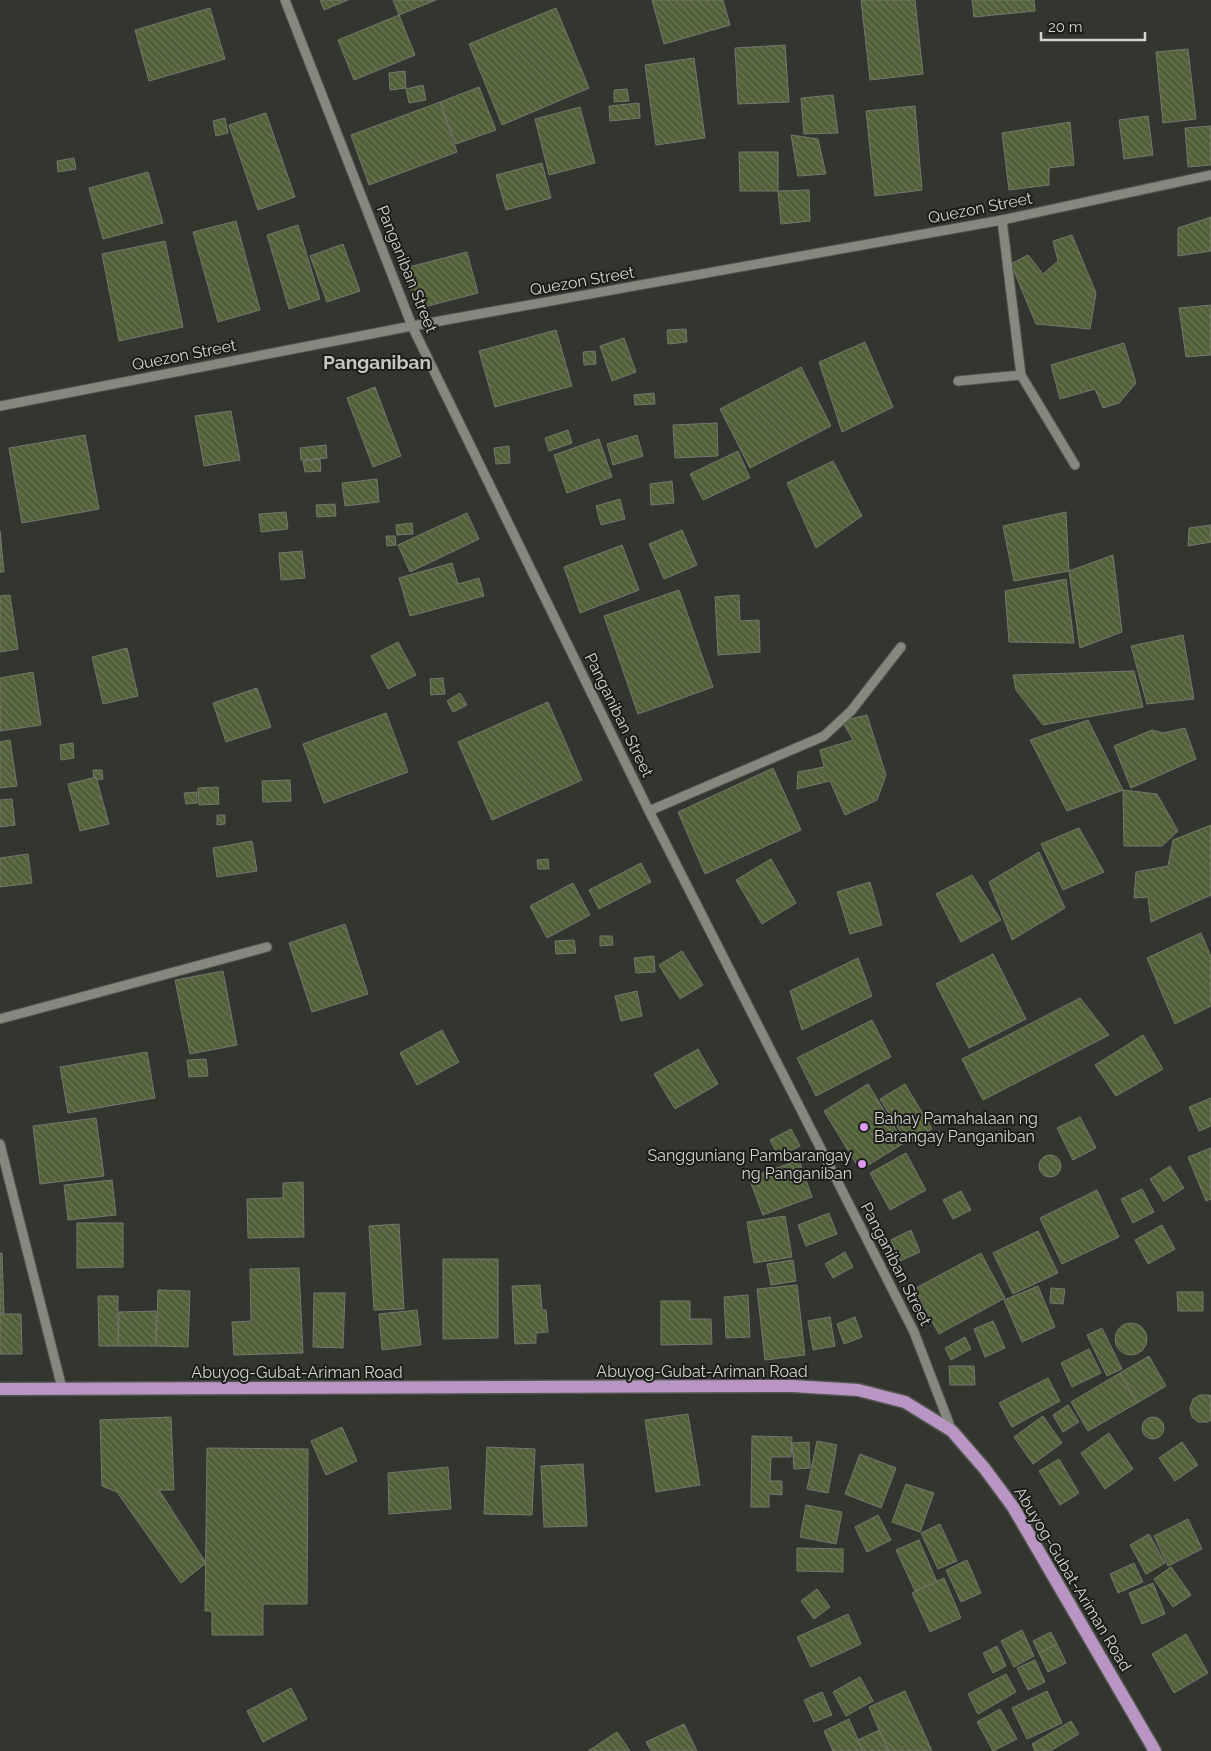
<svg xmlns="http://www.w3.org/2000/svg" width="1211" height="1751" font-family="Raleway,sans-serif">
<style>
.building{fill:url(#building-back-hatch);stroke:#73776e}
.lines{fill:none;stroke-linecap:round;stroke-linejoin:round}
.minor-casing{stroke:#52554e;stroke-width:11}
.major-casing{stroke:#52554e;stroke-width:15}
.minor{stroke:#84887f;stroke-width:9}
.major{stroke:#b995c4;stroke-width:12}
.poi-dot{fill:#dc99f4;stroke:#1c1d1a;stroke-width:2}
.labels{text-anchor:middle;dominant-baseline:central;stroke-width:4;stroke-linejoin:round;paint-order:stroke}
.street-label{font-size:16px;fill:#d2d4cf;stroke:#1c1d1a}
.poi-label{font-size:16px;fill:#d2d4cf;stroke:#1c1d1a;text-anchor:start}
.quarter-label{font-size:19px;font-weight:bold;fill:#c4c8be;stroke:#1c1d1a}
</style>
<defs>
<pattern id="building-back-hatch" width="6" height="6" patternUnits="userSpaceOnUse" patternTransform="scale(1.25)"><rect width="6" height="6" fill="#52603a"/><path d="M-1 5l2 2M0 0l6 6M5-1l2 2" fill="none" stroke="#6a7655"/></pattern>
</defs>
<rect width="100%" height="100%" fill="#33362f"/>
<g class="building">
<path d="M320,0h28l-24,10z"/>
<path d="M393,0h43l-37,15z"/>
<path d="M652,0h71l7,25 -66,19z"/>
<path d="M861,0h54l8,74 -53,6z"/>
<path d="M972,0h62l1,11 -61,6z"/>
<path d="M210,8l15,51 -76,22 -14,-51z"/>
<path d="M556,8l33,80 -87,37 -33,-81z"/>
<path d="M399,15l16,40 -61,25 -16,-40z"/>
<path d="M785,45l4,57 -51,2 -3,-56z"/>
<path d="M1188,49l8,70 -33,4 -7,-71z"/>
<path d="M694,58l11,80 -49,7 -11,-80z"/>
<path d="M405,71l1,17 -16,2 -1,-17z"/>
<path d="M423,85l3,15 -17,3 -3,-14z"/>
<path d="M479,87l17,43 -40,14 -16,-42z"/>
<path d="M627,89l2,12 -15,1v-12z"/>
<path d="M833,95l5,38 -34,1 -3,-36z"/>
<path d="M440,102l17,50 -88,33 -18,-50z"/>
<path d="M639,103l1,15 -30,3 -1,-15z"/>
<path d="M915,106l7,84 -47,6 -9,-85z"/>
<path d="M580,107l15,56 -46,12 -14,-56z"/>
<path d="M266,113l29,84 -37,13 -29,-85z"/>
<path d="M1148,116l5,39 -29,4 -5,-39z"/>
<path d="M225,118l3,15 -12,3 -3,-15z"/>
<path d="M1070,122l4,43 -25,3v17l-40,5 -7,-57z"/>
<path d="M1211,126v39l-23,2 -3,-39z"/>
<path d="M791,135l27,4 8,35 -28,2z"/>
<path d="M739,152h39v39h-38z"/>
<path d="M74,158l2,11 -18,3 -1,-11z"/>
<path d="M542,163l9,35 -45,12 -10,-35z"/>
<path d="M148,172l15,51 -60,16 -14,-51z"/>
<path d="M809,190l1,31 -29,3 -3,-33z"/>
<path d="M1211,217v34l-33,5v-28z"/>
<path d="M236,221l24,89 -42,12 -25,-90z"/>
<path d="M298,225l22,74 -31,10 -22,-74z"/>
<path d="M1072,235l24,58 -6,36 -54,-5 -25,-60 17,-9 15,19 15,-13 -5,-20z"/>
<path d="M165,241l18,86 -64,14 -17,-87z"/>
<path d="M343,244l17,47 -33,11 -17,-46z"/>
<path d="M467,252l11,41 -62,16 -11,-41z"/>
<path d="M1211,305v50l-25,2 -7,-49z"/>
<path d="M686,329l1,13 -19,2 -1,-14z"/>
<path d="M556,330l16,56 -77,21 -16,-56z"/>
<path d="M624,338l12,34 -24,9 -12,-35z"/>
<path d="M865,342l28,65 -51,25 -23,-70z"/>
<path d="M1124,343l12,40 -17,20 -16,5 -8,-19 -35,10 -9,-34z"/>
<path d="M595,351l1,13 -12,1 -1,-13z"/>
<path d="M801,367l30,59 -81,42 -30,-59z"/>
<path d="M375,387l26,69 -28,11 -26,-69z"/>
<path d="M654,393l1,11 -20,1 -1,-10z"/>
<path d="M231,411l9,49 -36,6 -9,-50z"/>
<path d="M717,423l1,33 -43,2 -2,-33z"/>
<path d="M568,430l4,13 -23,8 -4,-13z"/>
<path d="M85,435l14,74 -77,14 -13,-75z"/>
<path d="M637,435l6,21 -30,9 -6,-21z"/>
<path d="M599,439l13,38 -45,16 -13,-38z"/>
<path d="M326,445l1,13 -26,2 -1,-12z"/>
<path d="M509,446l1,17 -14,1 -2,-16z"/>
<path d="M738,451l12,27 -47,22 -13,-26z"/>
<path d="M320,459l1,12 -16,1 -2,-11z"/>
<path d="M833,461l29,55 -46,32 -29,-65z"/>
<path d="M377,479l2,23 -34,4 -3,-23z"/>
<path d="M672,481l2,22 -23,2 -1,-21z"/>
<path d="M620,499l5,20 -24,6 -5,-19z"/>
<path d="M335,504l1,12 -19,1 -1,-12z"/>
<path d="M286,512l2,17 -27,3 -2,-18z"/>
<path d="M1066,512l3,59 -55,10 -11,-55z"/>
<path d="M467,513l12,26 -69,33 -12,-27z"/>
<path d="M412,523l1,11 -16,1 -1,-10z"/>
<path d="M1211,525v17l-23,4 1,-18z"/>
<path d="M682,530l15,35 -33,14 -15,-35z"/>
<path d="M0,531l4,41h-4z"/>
<path d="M386,536h9l1,9 -9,1z"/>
<path d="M622,545l17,45 -59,23 -16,-46z"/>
<path d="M302,551l3,27 -24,2 -2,-27z"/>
<path d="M1113,555l9,77 -42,16 -11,-77z"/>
<path d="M452,563l6,21 21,-6 5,18 -74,20 -11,-38z"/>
<path d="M1066,579l8,64 -65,-1 -4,-51z"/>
<path d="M679,590l34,97 -75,27 -34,-98z"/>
<path d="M10,595l8,54 -18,3v-56z"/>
<path d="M739,595l1,26 19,-1 1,32 -42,3 -3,-58z"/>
<path d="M1183,635l11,64 -47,5 -16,-58z"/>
<path d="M398,642l18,33 -28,14 -17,-33z"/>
<path d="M127,648l11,48 -35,8 -11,-47z"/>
<path d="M1134,671l9,36 -100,18 -27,-35 -3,-15z"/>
<path d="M33,672l8,53 -41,6v-53z"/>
<path d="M443,678l2,16 -14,1 -1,-16z"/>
<path d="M257,688l14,39 -45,15 -13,-39z"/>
<path d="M460,693l7,12 -14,7 -6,-11z"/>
<path d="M548,702l34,78 -90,40 -34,-78z"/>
<path d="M386,713l22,59 -84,31 -21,-59z"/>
<path d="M867,715l19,60 -9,25 -32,15 -15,-34 -33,8 1,-17 26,-5 -4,-17 33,-10 -11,-19z"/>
<path d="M1088,720l35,70 -56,21 -37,-71z"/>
<path d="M1185,728l11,31 -65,29 -17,-42 38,-16 11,3z"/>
<path d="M10,740l7,46 -17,2v-46z"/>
<path d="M73,743l1,15 -13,2 -1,-15z"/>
<path d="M773,768l28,62 -96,44 -27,-62z"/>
<path d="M93,770h9l1,9 -9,1z"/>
<path d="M96,777l13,47 -29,7 -12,-47z"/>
<path d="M290,780l1,21 -28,1 -1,-21z"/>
<path d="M218,787l1,17 -20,1 -1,-17z"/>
<path d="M1123,790l34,4 21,37 -16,15h-38z"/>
<path d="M197,792v11l-11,1 -2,-11z"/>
<path d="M12,799l3,26 -15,2v-27z"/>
<path d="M217,815h8v9l-8,1z"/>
<path d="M1211,825v70l-60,27 -3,-25 -14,1 2,-26 32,-6 5,-26z"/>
<path d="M1079,828l25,44 -41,18 -22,-46z"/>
<path d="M252,841l5,30 -40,6 -4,-29z"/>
<path d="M1039,852l26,56 -53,32 -23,-58z"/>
<path d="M28,854l4,29 -32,4v-29z"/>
<path d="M548,859l1,10h-11l-1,-9z"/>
<path d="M771,859l25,44 -34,21 -26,-44z"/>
<path d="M641,863l10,19 -52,27 -10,-19z"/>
<path d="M972,875l29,45 -40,22 -25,-48z"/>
<path d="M870,882l12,43 -32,9 -13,-42z"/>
<path d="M573,883l17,32 -43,23 -17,-32z"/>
<path d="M345,924l23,70 -56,18 -23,-69z"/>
<path d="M1201,933l10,24v49l-36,18 -28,-66z"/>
<path d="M600,936h12l1,9 -13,1z"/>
<path d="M574,940l2,13 -20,1 -1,-13z"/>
<path d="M682,951l21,34 -23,14 -21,-34z"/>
<path d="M993,954l33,65 -57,29 -33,-64z"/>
<path d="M654,956l1,16 -19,1 -2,-15z"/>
<path d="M858,958l14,38 -70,34 -12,-39z"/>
<path d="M223,971l14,74 -47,9 -15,-74z"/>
<path d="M637,991l5,25 -21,5 -6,-25z"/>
<path d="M1080,998l29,37 -126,65 -21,-41z"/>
<path d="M872,1020l19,37 -75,39 -19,-38z"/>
<path d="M442,1030l17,32 -42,23 -17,-32z"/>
<path d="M1143,1035l20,34 -47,27 -21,-31z"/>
<path d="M698,1049l20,35 -43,25 -21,-35z"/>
<path d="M147,1052l8,46 -87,15 -8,-46z"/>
<path d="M206,1059l2,17 -19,1 -2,-17z"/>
<path d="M868,1084l36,59 -44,27 -36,-59z"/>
<path d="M905,1084l27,45 -24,15 -28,-45z"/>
<path d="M1211,1098v28l-12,5 -10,-24z"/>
<path d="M1080,1117l16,31 -23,12 -16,-32z"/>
<path d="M96,1118l8,58 -64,8 -7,-58z"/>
<path d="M791,1129l9,17 -21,11 -9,-17z"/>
<path d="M1211,1148v51l-5,2 -18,-44z"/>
<path d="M906,1153l20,37 -36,20 -20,-37z"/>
<circle cx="1050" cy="1166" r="11"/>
<path d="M799,1160l13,37 -49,18 -14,-37z"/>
<path d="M1170,1166l14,22 -20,13 -14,-22z"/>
<path d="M112,1180l4,35 -48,5 -4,-35z"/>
<path d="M303,1182l1,55 -56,1 -1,-39 36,-1v-15z"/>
<path d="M1142,1189l12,23 -21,11 -12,-24z"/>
<path d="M1097,1190l22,47 -57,27 -22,-46z"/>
<path d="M961,1191l10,19 -18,9 -10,-19z"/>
<path d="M829,1213l8,21 -31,12 -8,-21z"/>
<path d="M785,1216l7,41 -38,6 -7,-41z"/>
<path d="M77,1223h46v44l-46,1z"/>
<path d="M399,1224l5,85 -30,1 -5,-84z"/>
<path d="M1162,1225l13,24 -27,15 -13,-24z"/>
<path d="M911,1230l9,22 -20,9 -9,-21z"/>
<path d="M1038,1231l20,42 -45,21 -20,-41z"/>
<path d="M845,1252l8,15 -20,11 -8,-14z"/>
<path d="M0,1253h2l2,60h-4z"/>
<path d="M981,1253l24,45 -66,36 -25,-45z"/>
<path d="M443,1259h55v79l-55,1z"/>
<path d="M793,1260l3,21 -25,4 -4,-21z"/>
<path d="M299,1268l4,85 -69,2 -2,-33 19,-1 -1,-52z"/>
<path d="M540,1285l2,25h4l2,22 -12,1v10l-21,1 -3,-58z"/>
<path d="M797,1285l8,70 -40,5 -8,-71z"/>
<path d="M1038,1286l17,41 -33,15 -18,-42z"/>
<path d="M1051,1288l14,1 -2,15 -13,-1z"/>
<path d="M158,1290l32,1 -2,56 -32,-1z"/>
<path d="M1177,1292h26v19h-25z"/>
<path d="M314,1293h31l-2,55 -30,-1z"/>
<path d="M748,1295l2,42 -24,1 -2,-41z"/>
<path d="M98,1296h20v50h-19z"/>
<path d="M661,1301h29v18h21l1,25 -51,1z"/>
<path d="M417,1310l4,35 -39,5 -3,-36z"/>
<path d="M156,1311v35h-38l1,-34z"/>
<path d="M0,1314h21l1,40h-22z"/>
<path d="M830,1317l5,29 -22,4 -5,-29z"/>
<path d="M855,1317l7,20 -18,7 -7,-20z"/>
<path d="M993,1321l12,27 -20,9 -11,-28z"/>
<circle cx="1131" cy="1339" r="16"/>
<path d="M1102,1328l20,41 -15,7 -20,-41z"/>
<path d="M965,1337l6,12 -20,11 -6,-12z"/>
<path d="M1089,1349l12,24 -29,14 -11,-24z"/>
<path d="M1149,1356l17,30 -29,17 -17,-30z"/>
<path d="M949,1366h25l1,19h-25z"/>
<path d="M1120,1373l17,30 -49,28 -17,-29z"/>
<path d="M1048,1378l12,23 -48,26 -13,-24z"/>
<path d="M1200,1395h9l2,1v24l-3,2h-10l-6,-5 -2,-9 3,-9z"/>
<path d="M1068,1405l11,17 -16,10 -10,-17z"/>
<path d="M688,1414l12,71 -44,7 -11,-72z"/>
<path d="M1043,1416l19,27 -29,21 -19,-27z"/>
<path d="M171,1417l3,73h-15l47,73 -25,20 -64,-91 -15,-6 -2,-66z"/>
<circle cx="1153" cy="1428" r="11"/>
<path d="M342,1427l15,34 -31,14 -15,-34z"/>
<path d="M1109,1433l24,36 -28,20 -24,-36z"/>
<path d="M752,1436l40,1 -1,20h-20l-1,24h12v14l-13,-1v13h-18z"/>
<path d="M817,1441l20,4 -9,48 -21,-4z"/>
<path d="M809,1442l1,26 -16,1 -2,-26z"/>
<path d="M1182,1442l16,23 -23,16 -16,-23z"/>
<path d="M487,1447l48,2 -3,66 -48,-1z"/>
<path d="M207,1448l101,1 -1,155h-44v31h-51v-24h-7z"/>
<path d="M860,1454l36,14 -15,40 -36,-14z"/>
<path d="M1059,1459l20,34 -19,12 -21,-34z"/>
<path d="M583,1464l4,62 -43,1 -3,-61z"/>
<path d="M448,1467l3,42 -62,5 -1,-41z"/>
<path d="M906,1484l28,9 -14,39 -28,-10z"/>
<path d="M806,1505l36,7 -6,32 -36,-7z"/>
<path d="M878,1515l13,25 -24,12 -12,-25z"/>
<path d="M1188,1519l14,30 -34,17 -14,-30z"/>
<path d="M940,1524l17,37 -19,8 -17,-36z"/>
<path d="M1149,1534l16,29 -19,11 -16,-29z"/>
<path d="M919,1540l18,42 -22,9 -19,-41z"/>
<path d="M797,1548l46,1v23l-46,-1z"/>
<path d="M967,1560l14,33 -20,9 -15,-32z"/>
<path d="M1134,1563l9,19 -25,11 -8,-19z"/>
<path d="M1171,1567l20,28 -18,12 -19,-28z"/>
<path d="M944,1578l17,40 -31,14 -18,-39z"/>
<path d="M1153,1583l12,31 -23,10 -13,-31z"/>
<path d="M817,1589l13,18 -16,12 -13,-18z"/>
<path d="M848,1614l13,30 -50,23 -14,-30z"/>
<path d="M1022,1630l12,26 -20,11 -13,-26z"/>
<path d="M1051,1632l6,12 -18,9 -6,-12z"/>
<path d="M1186,1634l22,39 -34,20 -22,-39z"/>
<path d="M1057,1644l9,19 -18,9 -9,-19z"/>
<path d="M997,1646l9,20 -13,7 -10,-20z"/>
<path d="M1035,1660l10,22 -17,8 -11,-22z"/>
<path d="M1006,1674l10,18 -38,22 -10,-20z"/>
<path d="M860,1677l13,24 -27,15 -13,-24z"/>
<path d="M291,1688l16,31 -44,23 -16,-31z"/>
<path d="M905,1691l27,60h-43l-10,-21 -10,-23z"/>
<path d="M1047,1691l15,32 -35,16 -15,-31z"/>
<path d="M822,1692l10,23 -18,7 -10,-22z"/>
<path d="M1000,1709l17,30 -24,12 -16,-29z"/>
<path d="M849,1719l14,32h-30l-9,-20z"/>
<path d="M1071,1721l8,13 -29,17h-15l-3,-7z"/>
<path d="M684,1724l13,27h-46l-5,-9z"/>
<path d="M879,1730l10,21h-26l-5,-11z"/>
<path d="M617,1732l13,19h-42z"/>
</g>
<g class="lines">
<g class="minor-casing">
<g id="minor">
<path d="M285,0l127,326 237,485 265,521 38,99"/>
<path d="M1002,220l19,155 54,90"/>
<path d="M958,381l63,-6"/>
<path d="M0,406l412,-80 590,-106 209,-45"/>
<path d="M649,811l175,-75 27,-25 50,-64"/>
<path d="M0,1019l267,-72"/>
<path d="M0,1144l62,244"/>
</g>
</g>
<g class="major-casing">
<path id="major" d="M0,1389l792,-3 66,4 47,12 47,29 33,38 28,38 142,244"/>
</g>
<use href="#minor" class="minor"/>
<use href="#major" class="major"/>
</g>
<g class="poi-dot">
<circle cx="864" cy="1127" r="5"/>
<circle cx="862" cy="1164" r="5"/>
</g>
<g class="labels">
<g class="street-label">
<text transform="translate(980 208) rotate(-11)">Quezon Street</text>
<text transform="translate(407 269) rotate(68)">Panganiban Street</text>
<text transform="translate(582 281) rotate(-10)">Quezon Street</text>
<text transform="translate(184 355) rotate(-11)">Quezon Street</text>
<text transform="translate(619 715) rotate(64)">Panganiban Street</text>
<text transform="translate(896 1264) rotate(63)">Panganiban Street</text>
<text x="702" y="1371">Abuyog-Gubat-Ariman Road</text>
<text x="297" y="1372">Abuyog-Gubat-Ariman Road</text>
<text transform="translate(1073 1579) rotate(59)">Abuyog-Gubat-Ariman Road</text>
</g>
<g class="poi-label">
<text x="874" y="1118">Bahay Pamahalaan ng<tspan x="874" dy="18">Barangay Panganiban</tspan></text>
<text x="852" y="1155" text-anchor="end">Sangguniang Pambarangay<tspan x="852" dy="18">ng Panganiban</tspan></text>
</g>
<g class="quarter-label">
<text x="377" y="362">Panganiban</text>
</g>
</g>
<path d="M1041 32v8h104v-8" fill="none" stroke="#d2d4cf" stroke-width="2.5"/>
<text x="1048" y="32" font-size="15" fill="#d2d4cf" stroke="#1c1d1a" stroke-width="4" paint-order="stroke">20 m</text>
</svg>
